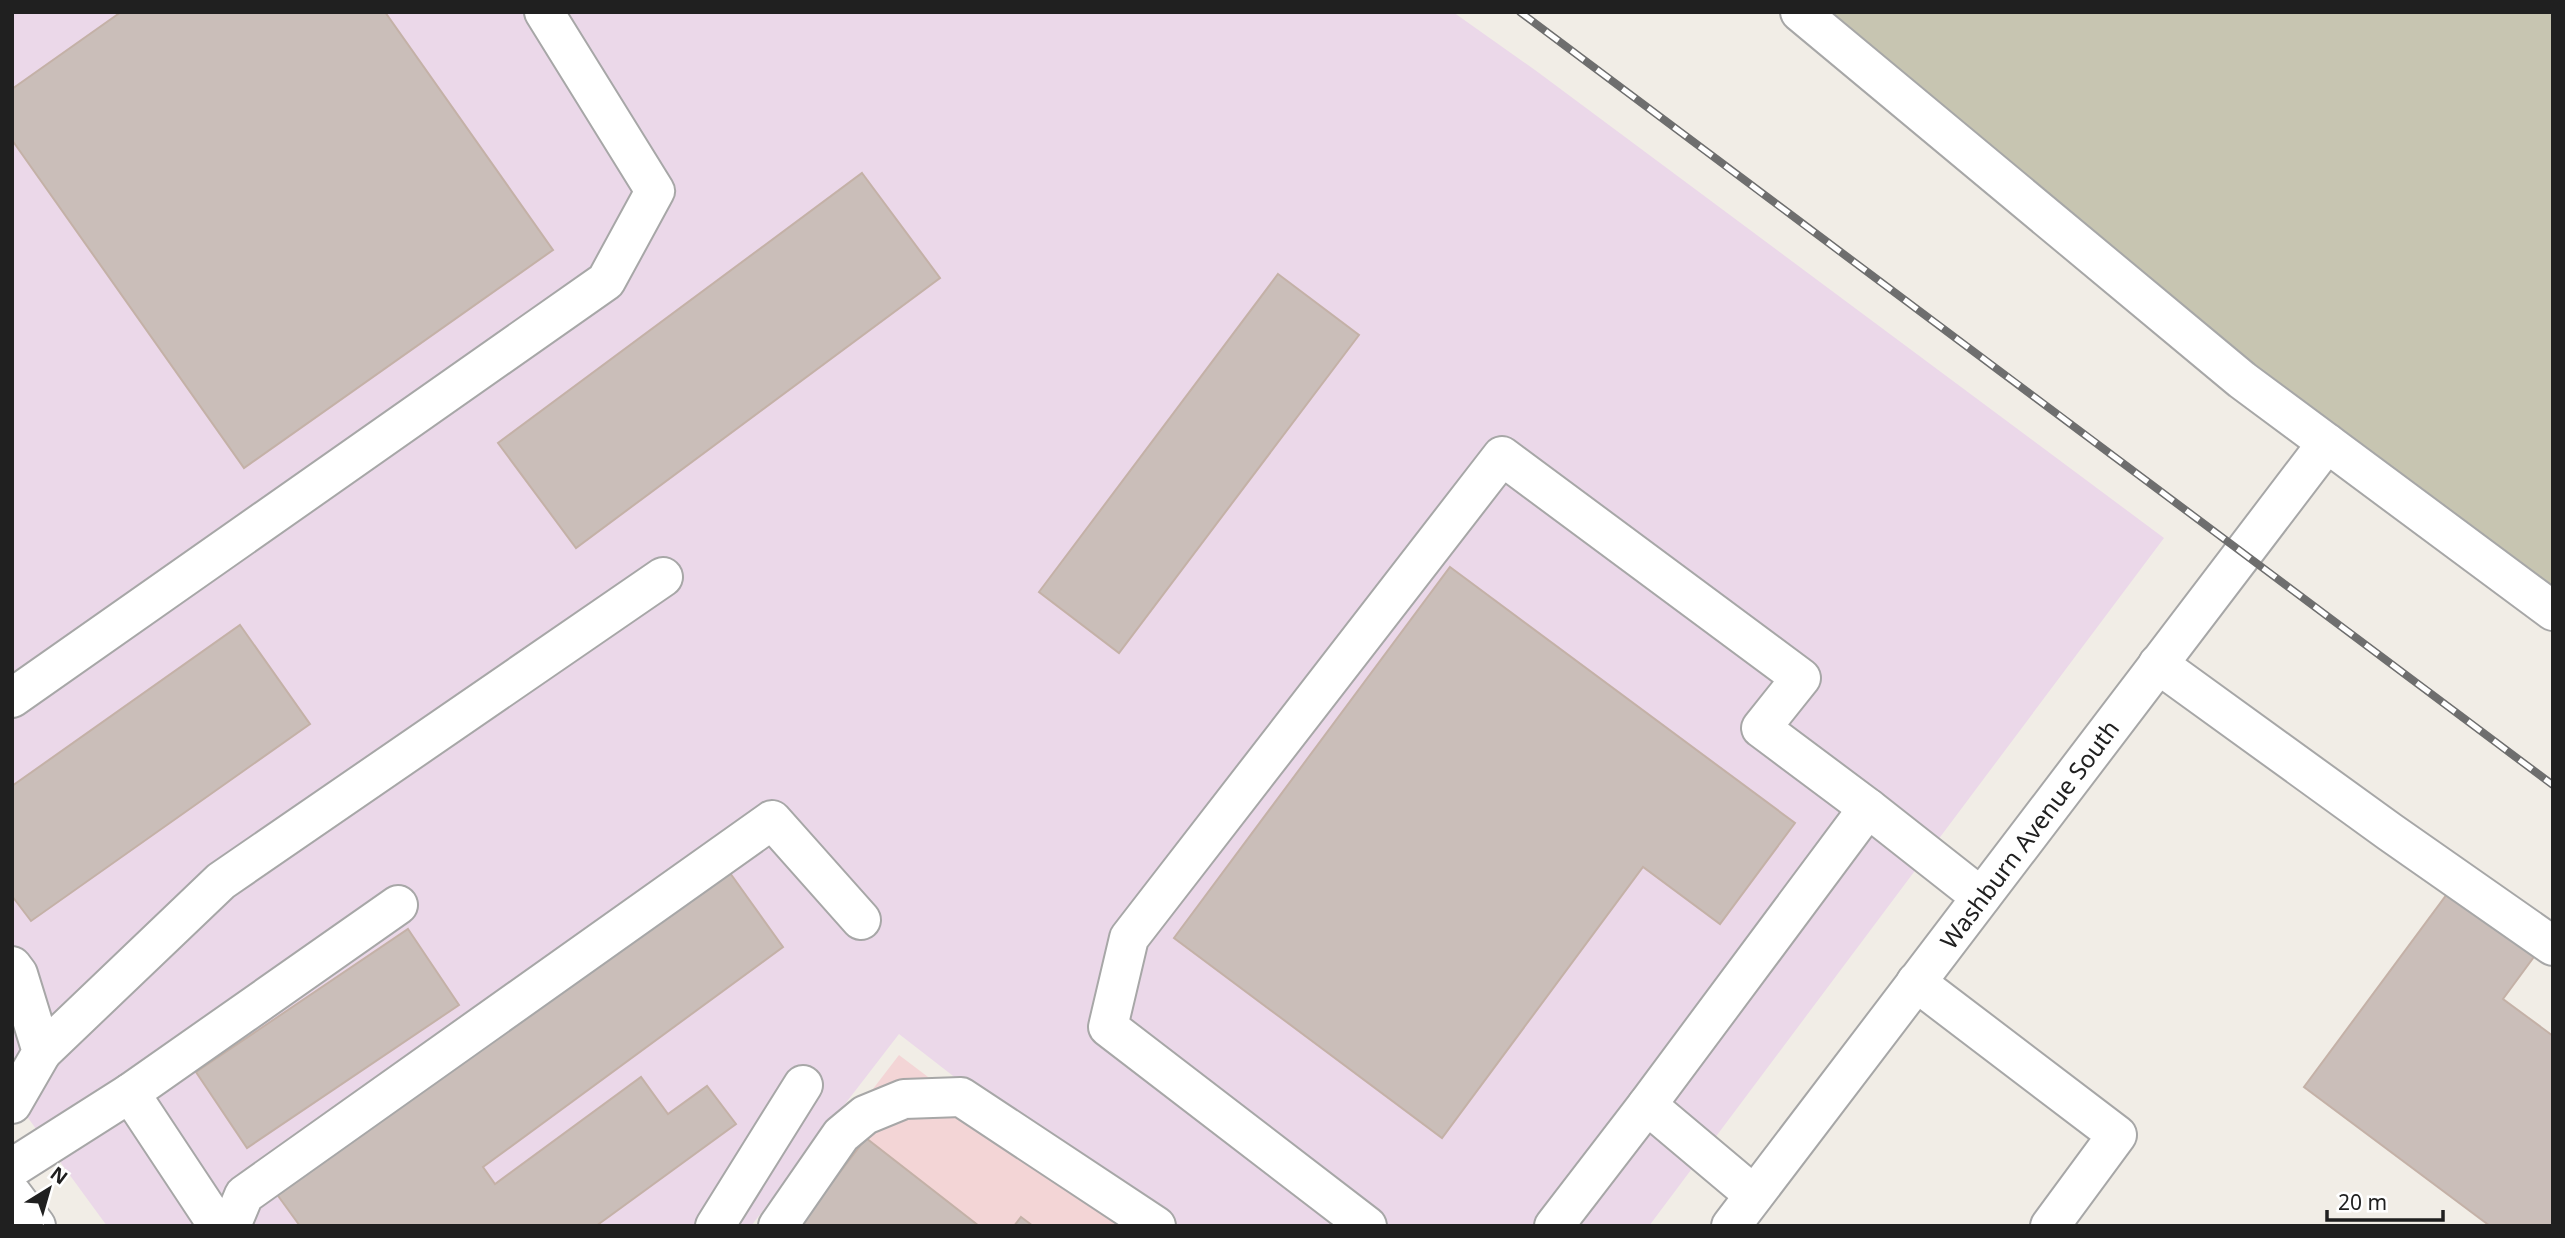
<svg xmlns="http://www.w3.org/2000/svg" width="2565" height="1238" font-family="'Noto Sans',sans-serif">
<style>
.commercial{fill:#f3d5d6}
.industrial{fill:#ebd8e9}
.construction{fill:#c7c5b1}
.building{fill:#cabeb9;stroke:#c4b1a7;stroke-width:2}
.lines{fill:none;stroke-linecap:round;stroke-linejoin:round}
.minor-casing{stroke:#a7a7a7;stroke-width:42}
.minor{stroke:#fff;stroke-width:38}
.rail-casing{stroke:#6e6e6e;stroke-width:8}
.rail{stroke:#fff;stroke-width:5;stroke-dasharray:16;stroke-linecap:butt}
.labels{text-anchor:middle;dominant-baseline:central;stroke-width:7;stroke-linejoin:round;paint-order:stroke}
.street-label{font-size:24px;fill:#202020;stroke:#fff}
</style>
<rect width="100%" height="100%" fill="#f1ede6"/>
<path class="commercial" d="M899,1055l226,171h-357z"/>
<path class="industrial" d="M12,12h1441l82,58 629,468 -515,688h-502l-248,-192 -148,192h-644l-95,-130z"/>
<path class="construction" d="M1801,12h752v599z"/>
<g class="building">
<path d="M121,12h264l168,238 -309,218 -232,-328v-51z"/>
<path d="M862,173l78,105 -364,270 -78,-105z"/>
<path d="M1278,274l81,61 -240,318 -80,-61z"/>
<path d="M1450,567l345,256 -75,101 -77,-57 -201,271 -268,-200z"/>
<path d="M240,625l70,99 -279,197 -19,-25v-110z"/>
<path d="M725,866l58,81 -300,220 12,17 146,-107 27,37 39,-28 29,38 -140,102h-296l-24,-33z"/>
<path d="M2453,886l86,64 -36,49 50,37v190h-63l-186,-139z"/>
<path d="M408,929l51,76 -212,143 -51,-76z"/>
<path d="M866,1138l113,88h-180z"/>
<path d="M1021,1217l12,9h-19z"/>
</g>
<g class="lines">
<g class="minor-casing">
<g id="minor">
<path d="M1800,12l442,368 311,231"/>
<path d="M2158,664l232,168 163,114"/>
<path d="M12,698l594,-417 49,-90 -111,-179"/>
<path d="M12,966l6,8 24,78 -30,52"/>
<path d="M1916,982l201,153 -67,91"/>
<path d="M42,1052l179,-171 442,-304"/>
<path d="M130,1093l268,-188"/>
<path d="M12,1168l118,-75 88,133"/>
<path d="M12,1194l24,32"/>
<path d="M1754,1195l-107,-90 221,-297 113,89"/>
<path d="M231,1226l13,-31 528,-375 89,100"/>
<path d="M715,1226l88,-141"/>
<path d="M778,1226l63,-91 24,-20 39,-16 57,-2 195,129"/>
<path d="M1367,1226l-259,-199 21,-89 373,-482 299,222 -40,50 107,80"/>
<path d="M1554,1226l93,-121"/>
<path d="M1731,1226l596,-783"/>
</g>
</g>
<use href="#minor" class="minor"/>
<g class="rail-casing">
<path id="rail" d="M1520,12l1033,773"/>
</g>
<use href="#rail" class="rail"/>
</g>
<g class="labels">
<g class="street-label">
<text transform="translate(2029 834) rotate(-53)">Washburn Avenue South</text>
</g>
</g>
<rect width="2565" height="1238" fill="none" stroke="#202020" stroke-width="28"/>
<g transform="translate(49 1189) rotate(37)" stroke="#ffffff" stroke-width="5" paint-order="stroke">
<path d="M0-5L12 26L0 18L-12 26Z" fill="#202020"/>
<text y="-10" font-size="19" font-weight="bold" text-anchor="middle" fill="#202020">N</text>
</g>
<path d="M2327 1210v10h116v-10" fill="none" stroke="#202020" stroke-width="3.5"/>
<text x="2338" y="1210" font-size="21" fill="#202020" stroke="#ffffff" stroke-width="5" paint-order="stroke">20 m</text>
</svg>
